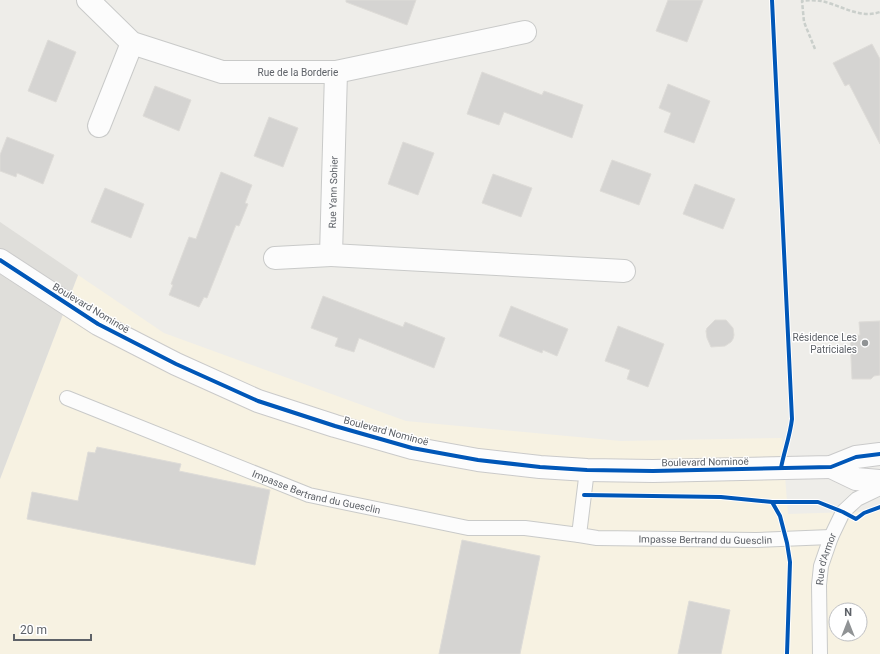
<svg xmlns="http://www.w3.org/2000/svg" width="880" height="654" font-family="Roboto,sans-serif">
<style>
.commercial{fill:#f7f2e2;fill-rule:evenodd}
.industrial{fill:#dfdeda}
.building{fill:#d5d4d2;stroke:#dedcd8}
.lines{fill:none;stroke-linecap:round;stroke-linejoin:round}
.lane-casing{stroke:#c9cac9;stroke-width:16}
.street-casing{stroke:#c9cac9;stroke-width:24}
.secondary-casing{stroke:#cacaca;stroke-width:24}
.path{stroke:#cacfcb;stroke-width:2.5;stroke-dasharray:4 2;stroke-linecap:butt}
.lane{stroke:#fcfcfc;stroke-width:14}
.street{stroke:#fcfcfc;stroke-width:22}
.secondary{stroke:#fcfcfc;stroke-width:22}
.cycleway-casing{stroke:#fff;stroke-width:6}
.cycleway{stroke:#0057b8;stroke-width:4}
.poi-dot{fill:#909395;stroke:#fff;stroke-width:1.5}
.labels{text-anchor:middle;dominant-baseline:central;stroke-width:3;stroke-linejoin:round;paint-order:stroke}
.street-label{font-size:10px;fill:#5e6268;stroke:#fff}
.poi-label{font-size:10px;fill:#5e6268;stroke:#fff;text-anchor:end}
</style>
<rect width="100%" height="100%" fill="#eeede9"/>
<path class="commercial" d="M78,275l86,58 242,88 215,20 161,-3 6,76 92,-3v143h-880v-175zM836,610h24v24h-24z"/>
<path class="industrial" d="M0,222l78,53 -78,204z"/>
<g class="building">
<path d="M346,0h70l-9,25 -61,-23z"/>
<path d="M668,0h35l-16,42 -31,-11z"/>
<path d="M48,40l28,12 -20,50 -28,-11z"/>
<path d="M872,44l8,15v85l-31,-60 -4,2 -12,-23z"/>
<path d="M482,72l60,23 2,-4 39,14 -11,33 -68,-26 -5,13 -32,-11z"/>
<path d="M668,84l42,17 -16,42 -30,-11 7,-19 -12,-5z"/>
<path d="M155,86l36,14 -12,31 -36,-15z"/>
<path d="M269,117l29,11 -15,39 -29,-11z"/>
<path d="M7,137l47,18 -11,29 -26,-11 -1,4 -16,-6v-16z"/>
<path d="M403,142l31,11 -16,42 -30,-11z"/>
<path d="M612,160l39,14 -12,31 -39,-14z"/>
<path d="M221,172l31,13 -7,18 3,1 -9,22 -3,-1 -29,73 -3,-1 -5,10 -30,-12 4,-10 -2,-1 18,-47 7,2z"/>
<path d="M493,174l39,14 -11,29 -39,-14z"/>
<path d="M695,184l40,15 -12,30 -40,-15z"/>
<path d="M105,188l39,16 -13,34 -40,-16z"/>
<path d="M323,296l80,31 2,-5 40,16 -11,30 -75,-30 -5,14 -19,-6 3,-8 -27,-10z"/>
<path d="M511,306l57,23 -11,27 -14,-6 -1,3 -43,-17z"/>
<path d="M715,320h11l7,8 1,7 -1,4 -2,3 -6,4 -14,1 -4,-9 -1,-7 1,-3z"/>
<path d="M880,321v54l-6,1 -3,3h-19l-2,-43 10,-1 -1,-13z"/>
<path d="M618,326l46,18 -16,43 -21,-8 3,-9 -25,-9z"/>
<path d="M97,447l84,17 -2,7 91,19 -15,75 -228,-46 5,-27 46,9 10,-49 7,1z"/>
<path d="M462,540l78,16 -20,98h-81z"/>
<path d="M689,601l41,9 -9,44h-43z"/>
</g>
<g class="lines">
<g class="lane-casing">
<g id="lane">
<path id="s1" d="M67,398l242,97 159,33h57l54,7"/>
<path id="s2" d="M587,470l-8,65 18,3 159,2 75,-3"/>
<path id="s3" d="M820,654l-1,-69 2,-19 10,-29 12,-25 14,-13 23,-11"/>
</g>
</g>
<g class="street-casing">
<g id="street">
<path id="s4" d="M88,0l44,43 90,29h114l189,-40"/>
<path d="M99,126l33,-83"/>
<path d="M331,255l293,16"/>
<path id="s5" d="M275,258l56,-3 5,-183"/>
</g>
</g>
<g class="secondary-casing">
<g id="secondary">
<path d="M0,260l98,64 78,40 82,37 77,25 77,22 66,12 62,7 47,3 66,1 178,-4 25,-10 24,-3"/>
<path d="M831,467l25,12 24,2"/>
</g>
</g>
<g class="path">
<path d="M815,49l-11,-27 -2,-21c6,-1 13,-1 19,0 20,4 38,18 59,11"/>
<path d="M687,497h34l51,5 9,16"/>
<path d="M772,502h46l6,2"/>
<path d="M787,654l2,-95"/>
</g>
<use href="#lane" class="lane"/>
<use href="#street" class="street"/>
<use href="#secondary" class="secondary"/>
<g class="cycleway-casing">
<g id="cycleway">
<path d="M772,0l20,419c-2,17 -8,33 -11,49"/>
<path d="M0,260l98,64 78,40 82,37 77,25 77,22 66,12 62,7 47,3 66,1 178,-4 25,-10 24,-3"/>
<path d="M584,495l137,2 51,5 8,14 7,27 3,19 -3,92"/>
<path d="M772,502h46l25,10 13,7 8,-6 16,-6"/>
</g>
</g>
<use href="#cycleway" class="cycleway"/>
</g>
<circle class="poi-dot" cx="865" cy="343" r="4"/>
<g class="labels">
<g class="street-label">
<text stroke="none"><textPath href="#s4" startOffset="232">Rue de la Borderie</textPath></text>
<text stroke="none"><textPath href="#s5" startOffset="119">Rue Yann Sohier</textPath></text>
<text transform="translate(91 308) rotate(31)">Boulevard Nominoë</text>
<text transform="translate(386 431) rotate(15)">Boulevard Nominoë</text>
<text transform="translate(705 462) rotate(-1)">Boulevard Nominoë</text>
<text stroke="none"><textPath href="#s1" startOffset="267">Impasse Bertrand du Guesclin</textPath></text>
<text stroke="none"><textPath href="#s2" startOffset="192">Impasse Bertrand du Guesclin</textPath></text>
<text stroke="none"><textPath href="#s3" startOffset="96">Rue d'Armor</textPath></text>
</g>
<g class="poi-label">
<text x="857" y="337">Résidence Les<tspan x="857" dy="12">Patriciales</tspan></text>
</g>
</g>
<g transform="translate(848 622)"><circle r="19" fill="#ffffff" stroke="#bfc0c3"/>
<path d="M0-3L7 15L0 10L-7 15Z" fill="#909395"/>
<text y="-6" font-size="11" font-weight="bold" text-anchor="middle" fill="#5e6268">N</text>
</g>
<path d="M14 634v6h77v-6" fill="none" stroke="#5e6268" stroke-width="2"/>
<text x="20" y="634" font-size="12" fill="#5e6268" stroke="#ffffff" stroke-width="3" paint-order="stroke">20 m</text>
</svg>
